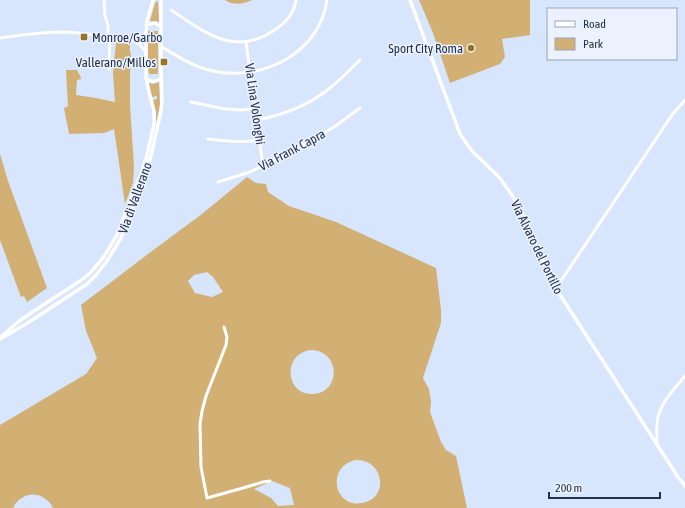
<svg xmlns="http://www.w3.org/2000/svg" width="685" height="508" font-family="'Asap Condensed',sans-serif">
<style>
.green{fill:#d2b073;fill-rule:evenodd}
.lines{fill:none;stroke-linecap:round;stroke-linejoin:round}
.minor{stroke:#fff;stroke-width:3}
.tertiary{stroke:#fff;stroke-width:3.5}
.poi-dot{fill:#9c7421;stroke:#ebf2fe;stroke-width:1.5}
.labels{text-anchor:middle;dominant-baseline:central;stroke-width:3;stroke-linejoin:round;paint-order:stroke}
.poi-label{font-size:13px;fill:#243148;stroke:#ebf2fe;text-anchor:end}
.street-label{font-size:13px;fill:#243148;stroke:#ebf2fe}
</style>
<rect width="100%" height="100%" fill="#d7e5fd"/>
<g class="green">
<path d="M158,0l1,22 -3,-1h-6l5,-18 3,-2z"/>
<path d="M225,0h27c-9,4 -18,6 -27,0z"/>
<path d="M419,0h111v35l-28,4 3,18 -5,7 -50,19 -17,-50z"/>
<path d="M148,31h10v43h-9l-1,-9h6v-2h-6z"/>
<path d="M116,43l14,1v9h1l-1,21v31l4,62 -1,16 -8,21 -11,-75 -10,4 -35,1 -5,-26 4,-2 -2,-36h11l4,8v1l-4,1 -1,15 20,3 19,4 -2,-29z"/>
<path d="M159,82l1,23 -4,19v-11l-3,-13 4,-1v-3l-5,1 -3,-14 4,1z"/>
<path d="M0,154l8,27 39,107 -20,14 -3,-6 -3,1 -21,-57z"/>
<path d="M247,177l9,6 10,1 2,8 21,14 47,16 100,46 5,42v13l-4,12 -14,43 6,11 2,13 -1,10 11,30 5,8 10,6 11,52h-414c-9,-18 -31,-18 -40,0h-13v-83l86,-51 11,-16 -11,-27 -5,-26 71,-54 50,-37zM207,272l6,5 10,15 -11,5 -17,-4 -7,-12 6,-6zM312,350c30,2 28,44 0,44 -28,0 -29,-42 0,-44zM355,460c29,-2 35,39 7,43 -28,5 -36,-36 -7,-43zM272,481l18,7 4,17 -16,1 -7,-8 -17,-9z"/>
</g>
<g class="lines">
<g class="minor">
<path d="M104,0l1,16 3,9v12"/>
<path d="M171,10c35,23 64,48 105,19 11,-7 18,-16 20,-29"/>
<path d="M146,25l9,-2 6,4"/>
<path d="M0,38c21,-3 43,-6 65,-6 18,1 37,4 55,6 9,2 19,3 26,-5"/>
<path d="M131,40l8,4 7,8"/>
<path d="M246,42l17,124"/>
<path d="M160,46c17,10 33,21 53,25 49,11 107,-18 114,-71"/>
<path d="M109,69l1,-32"/>
<path d="M146,78c5,4 10,5 15,0"/>
<path d="M191,102l34,7 15,1 15,-1"/>
<path d="M257,120c27,-5 52,-15 73,-32 11,-9 20,-18 30,-28"/>
<path d="M208,139c17,2 34,4 52,1"/>
<path d="M218,182l32,-10 47,-24 37,-21 26,-19"/>
<path d="M555,287l8,-9 109,-163 13,-15"/>
<path d="M224,327l3,10 -1,8 -20,51 -4,15 -2,13 1,43 6,31 36,-10 20,-6 7,-1"/>
<path d="M657,443c0,-9 -1,-18 1,-26 4,-16 17,-29 27,-41"/>
</g>
<g class="tertiary">
<path d="M410,0l50,134 12,17 27,26 13,18 12,22 29,67 125,193 7,9"/>
<path d="M2,336l16,-14 13,-9 52,-34 8,-7 12,-14 14,-23 22,-56 7,-20 8,-35v-13l-5,-19 -3,-14v-45l1,-12 6,-21"/>
<path d="M0,339l26,-15 61,-40 9,-9 11,-14 14,-23 23,-59 7,-23 10,-45 1,-10 -1,-33v-68"/>
</g>
</g>
<g class="poi-dot">
<rect x="80" y="33" width="8" height="8" rx="2"/>
<circle cx="471" cy="48" r="4"/>
<rect x="160" y="58" width="8" height="8" rx="2"/>
</g>
<g class="labels">
<g class="poi-label">
<text x="92" y="37" text-anchor="start">Monroe/Garbo</text>
<text x="463" y="48">Sport City Roma</text>
<text x="156" y="62">Vallerano/Millos</text>
</g>
<g class="street-label">
<text transform="translate(255 104) rotate(82)">Via Lina Volonghi</text>
<text transform="translate(292 150) rotate(-28)">Via Frank Capra</text>
<text transform="translate(135 198) rotate(-70)">Via di Vallerano</text>
<text transform="translate(537 247) rotate(64)">Via Alvaro del Portillo</text>
</g>
</g>
<rect x="547" y="8" width="130" height="52" fill="#ebf2fe" stroke="#9ba5b5"/>
<rect x="555" y="21" width="20" height="6" fill="#ffffff" stroke="#9ba5b5"/>
<text x="583" y="28" font-size="12" fill="#243148">Road</text>
<rect x="555" y="38" width="20" height="12" fill="#d2b073" stroke="#9ba5b5"/>
<text x="583" y="48" font-size="12" fill="#243148">Park</text>
<path d="M549 492v6h111v-6" fill="none" stroke="#243148" stroke-width="2"/>
<text x="555" y="492" font-size="12" fill="#243148" stroke="#ebf2fe" stroke-width="3" paint-order="stroke">200 m</text>
</svg>
